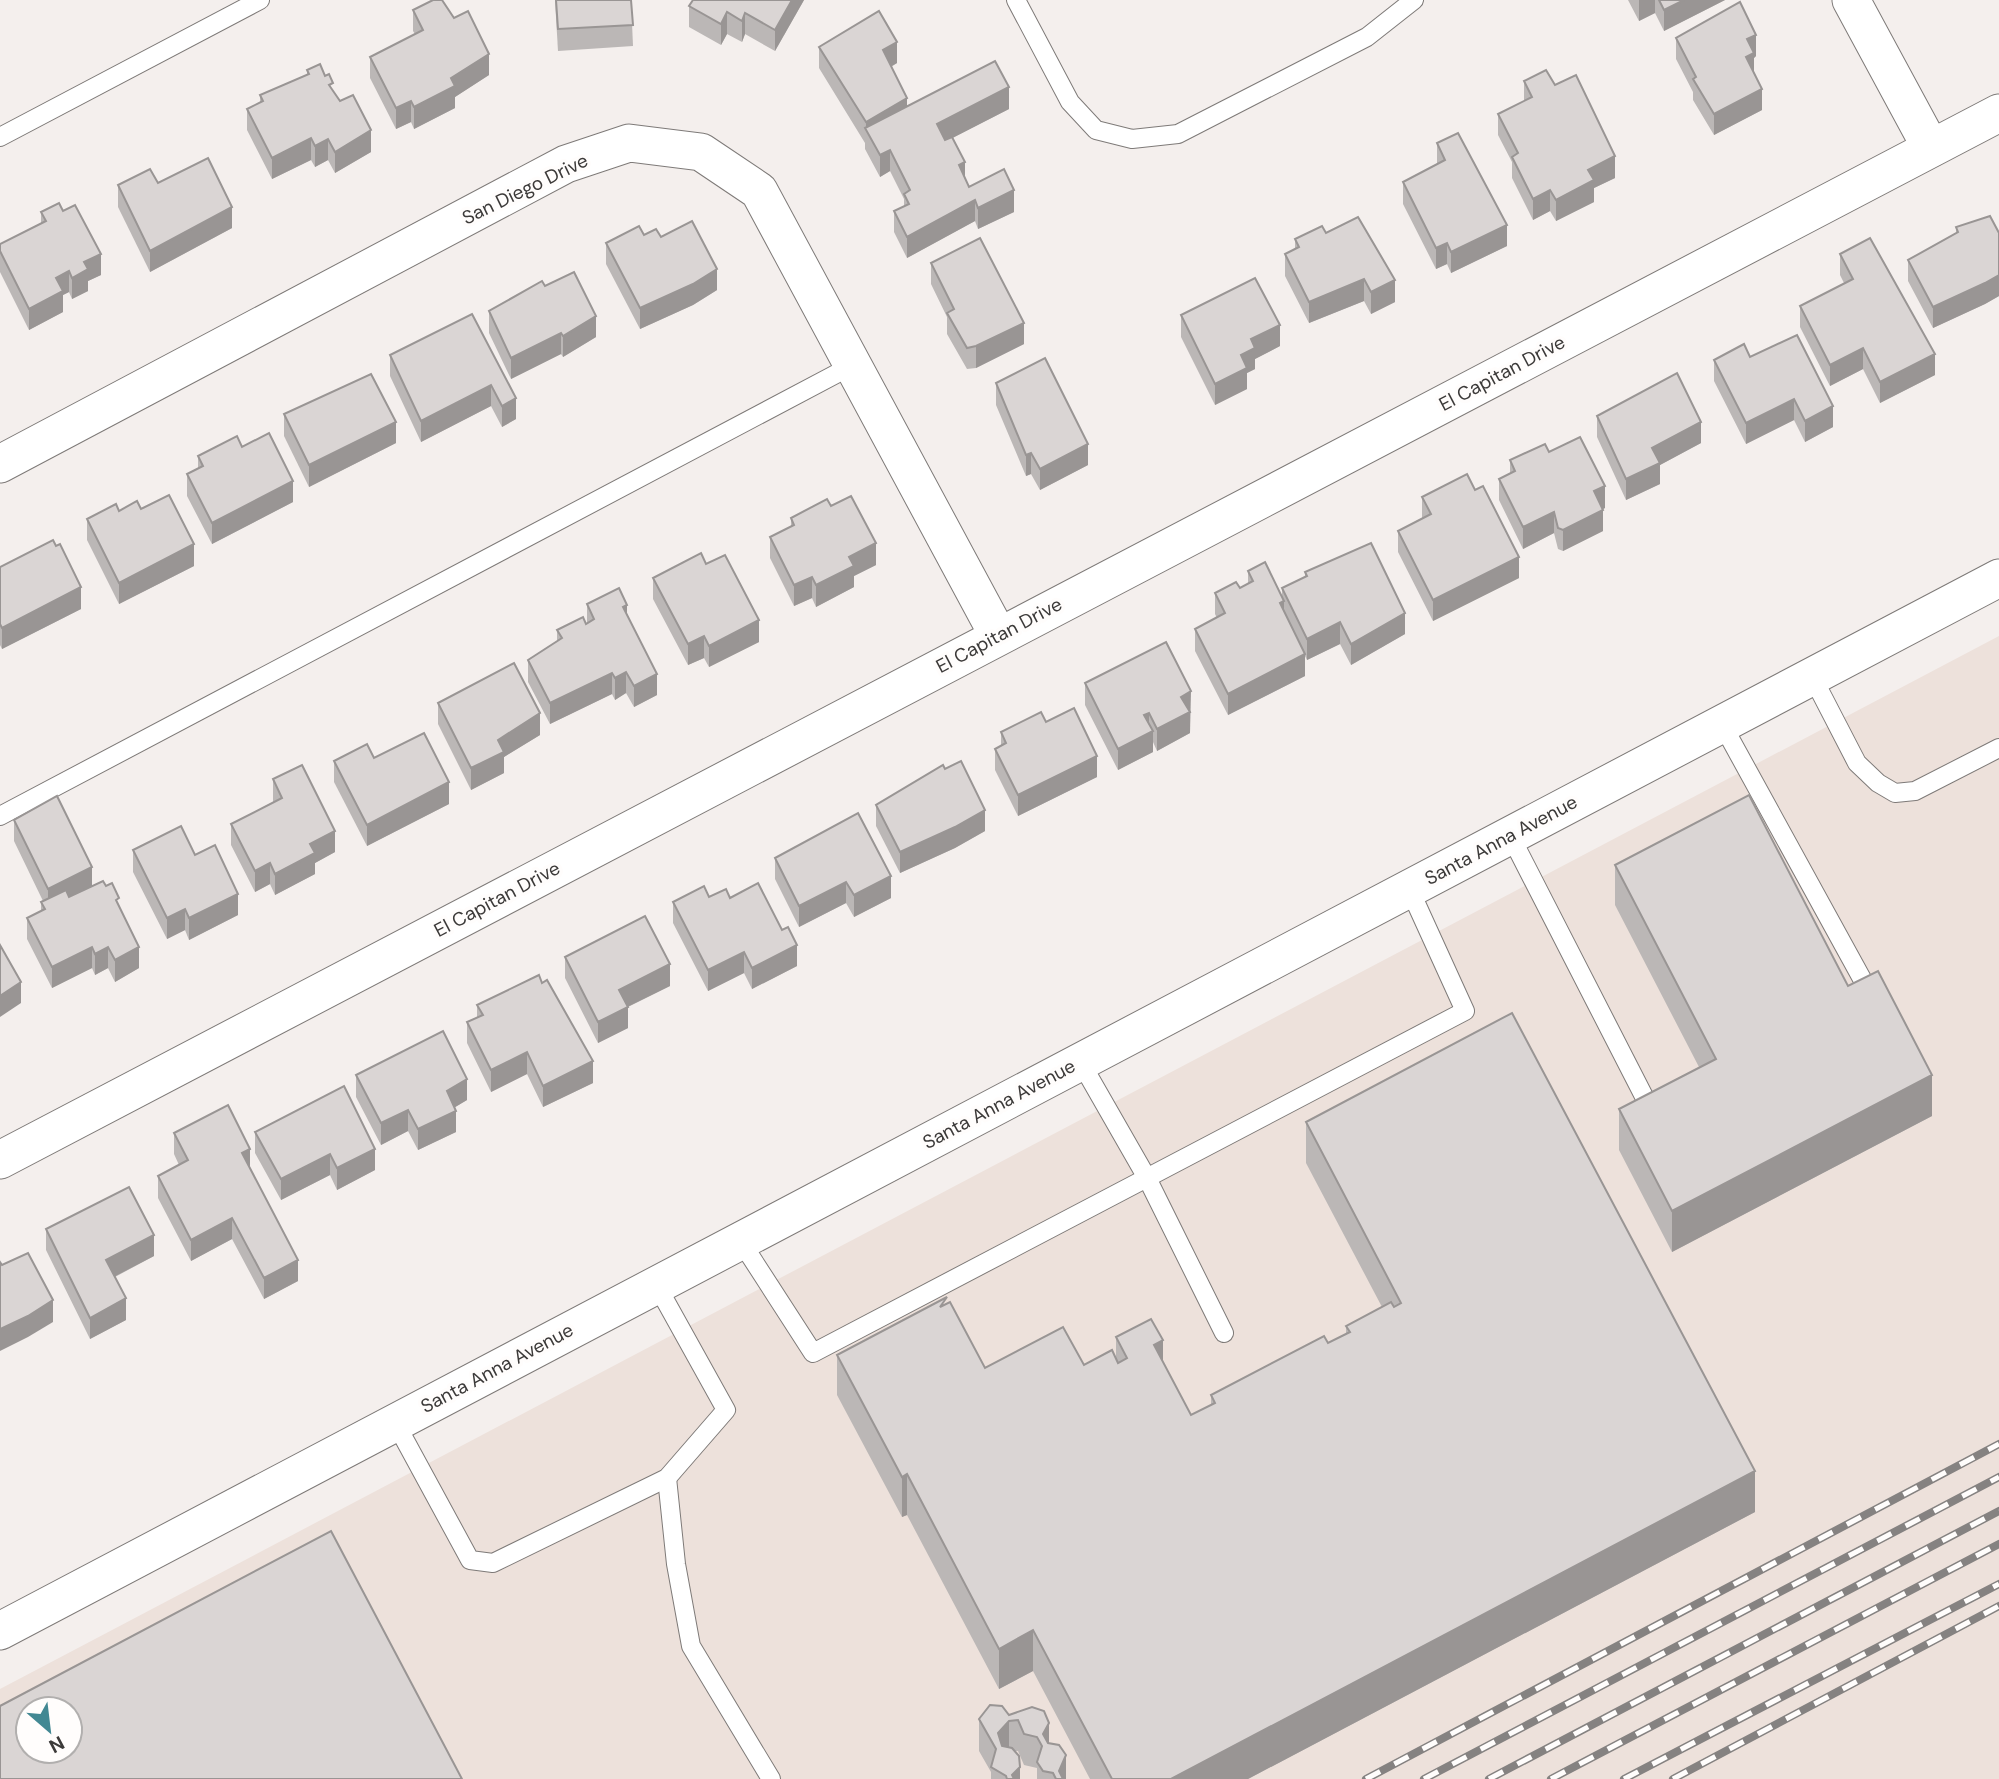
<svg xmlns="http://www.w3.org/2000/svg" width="1999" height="1779" font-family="'DM Sans',sans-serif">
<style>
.built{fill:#ede1db;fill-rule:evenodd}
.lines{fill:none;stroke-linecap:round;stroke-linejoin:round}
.lane-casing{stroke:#7e7a78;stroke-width:20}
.street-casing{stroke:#7e7a78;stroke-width:39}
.lane{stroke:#fff;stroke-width:18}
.street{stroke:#fff;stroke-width:37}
.rail-casing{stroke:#858281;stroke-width:8}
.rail{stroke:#fffdfc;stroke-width:5;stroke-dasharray:16;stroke-linecap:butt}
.wall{fill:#bbb7b6}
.shaded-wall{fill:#999594}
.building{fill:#dad5d4;stroke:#999594;stroke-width:2;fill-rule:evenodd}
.labels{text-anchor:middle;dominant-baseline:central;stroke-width:7;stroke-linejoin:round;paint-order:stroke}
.street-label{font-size:19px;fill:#3c3a39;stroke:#fffdfc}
</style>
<rect width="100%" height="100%" fill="#f4efed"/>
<path class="built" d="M1999,636v1143h-1999v-90zM28,1709h42v42h-42z"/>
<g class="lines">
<g class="lane-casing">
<g id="lane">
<path d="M1016,0l54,102 26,28 36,9 46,-5 189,-97 47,-37"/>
<path d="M0,137l260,-137"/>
<path d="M1812,676l45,87 21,20 17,10 20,-2 84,-43"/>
<path d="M1722,724l150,273"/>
<path d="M0,816l853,-451"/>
<path d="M1510,835l142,277"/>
<path d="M1080,1061l67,117 77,155"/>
<path d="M740,1240l73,113 652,-342 -56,-123"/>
<path d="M395,1422l75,138 23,3 174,-85 59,-68 -70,-126"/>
<path d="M667,1478l9,86 15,82 80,133"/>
</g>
</g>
<g class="street-casing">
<g id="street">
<path d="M1851,0l80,148"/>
<path d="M0,464l566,-300 63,-21 72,9 58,39 239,444"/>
<path d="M0,1160l1999,-1047"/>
<path d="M0,1631l1999,-1053"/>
</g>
</g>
<use href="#lane" class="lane"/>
<use href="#street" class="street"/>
<g class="rail-casing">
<g id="rail">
<path d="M1366,1779l633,-335"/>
<path d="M1424,1779l575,-302"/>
<path d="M1489,1779l510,-268"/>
<path d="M1551,1779l448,-235"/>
<path d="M1624,1779l375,-195"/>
<path d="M1673,1779l326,-173"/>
</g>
</g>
<use href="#rail" class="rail"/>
</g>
<g class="wall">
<path d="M555,0h76l2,46 -75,5z"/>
<path d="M804,0l-29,51 -30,-17 -3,8 -15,-8 -6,11 -32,-18v-21z"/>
<path d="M1628,0h97l-61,31 -9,-18 -16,8z"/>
<path d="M413,10l76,65 -34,22v11l-41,21 -3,-7 -15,7 -26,-51v-21l45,-23 -2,-3z"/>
<path d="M1676,38l80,18 -2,2v15l8,37 -48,25 -21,-35v-8l-17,-33z"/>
<path d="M819,47l78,16 -6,4 16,40 102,2 -57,29 13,40 4,9 45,25 -36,17 -3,-8 -68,37 -13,-26v-21l10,-5v-7l-14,-28 -10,6 -15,-28v-6l-46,-75z"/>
<path d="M307,70l26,22 38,60 -36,21 -7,-13 -13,7 -4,-7 -39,19 -25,-49v-21l13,-7v-7l47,-20z"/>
<path d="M1524,81l31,4 60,93 -21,10v14l-38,19 -6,-10 -17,9 -21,-42v-16l-14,-27v-21l26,-13z"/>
<path d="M1437,143l70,103 -56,27 -4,-9 -11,5 -33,-65v-22l34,-17z"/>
<path d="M158,183l74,45 -82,44 -32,-65v-22z"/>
<path d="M63,211l38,64 -13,6v10l-16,8 -3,-7 -6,3v17l-34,18 -29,-58v-28l41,-21v-11z"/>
<path d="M1956,227l43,6v63l-14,8 -52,24 -25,-47v-21l48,-27z"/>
<path d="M1326,233l69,69 -24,12 -7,-13 -55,22 -24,-47v-22l10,-5v-10z"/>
<path d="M644,235l17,2 56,53 -24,15 -53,24 -34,-65v-21z"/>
<path d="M1840,254l95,121 -55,28 -17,-34 -33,17 -30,-59v-21l44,-23 -4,-8z"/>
<path d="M931,263l93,81 -48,24 -9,1 -20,-35v-17l-16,-33z"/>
<path d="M545,286l51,51 -33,20 -2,-3 -50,25 -22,-46v-22z"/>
<path d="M472,314l44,105 -14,8 -11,-21 -70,36 -31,-66v-21z"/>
<path d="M1181,315l99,31 -25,13v10l-8,4v16l-32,16 -34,-68z"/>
<path d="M1750,357l83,70 -28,15 -11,-22 -48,24 -32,-63v-21z"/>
<path d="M996,383l92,82 -48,25 -9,-16 -5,2 -30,-71z"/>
<path d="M284,414l112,29 -87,44 -25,-51z"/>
<path d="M1597,416l104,27 -41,22v19l-34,16 -29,-63z"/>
<path d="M242,447l51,55 -81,42 -25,-48v-22l11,-6v-12z"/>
<path d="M1549,452l56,56 -2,1v22l-40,20 -5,-2 -4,-16 -31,16 -24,-49v-21l11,-5v-14z"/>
<path d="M1475,490l44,88 -86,43 -35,-69v-21l24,-13v-21z"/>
<path d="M831,506l45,59 -22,11v11l-38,20 -4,-9 -18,8 -24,-48v-21l21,-10v-9z"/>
<path d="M141,509l53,57 -75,38 -32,-64v-21l32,-8z"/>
<path d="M706,564l53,78 -50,25 -5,-9 -16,7 -35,-66v-21z"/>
<path d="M0,567l81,42 -79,40 -2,-4z"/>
<path d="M1248,571l34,26v-9l23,-11v-5l100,62 -54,31 -11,-21 -33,16 -2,-4v20l-77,39 -33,-64v-22l22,-11 -2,-4v-21l25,-5 8,-4z"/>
<path d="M587,604l40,12 30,79 -23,12 -8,-14 -11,7 -3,-6 -62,30 -22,-42v-22l29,-19v-11l30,-7z"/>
<path d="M1085,683l106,29 -1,1v20l-33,18 -4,-9v10l-35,18 -33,-65z"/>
<path d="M438,703l102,32 -36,22v16l-33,17 -33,-66z"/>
<path d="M1046,722l51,55 -79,39 -23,-46v-21l6,-3v-14z"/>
<path d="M374,758l75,46 -82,42 -33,-64v-21z"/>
<path d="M273,779l62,73 -20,11v11l-40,21 -5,-11 -15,8 -24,-47v-21l42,-22z"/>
<path d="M876,805l109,26 -30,17 -55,25 -24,-47z"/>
<path d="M14,820l78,66 27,21 20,61 -24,14 -7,-14 -13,7 -3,-7 -40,20 -25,-49v-21l14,-7v-9l2,-1 -29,-60z"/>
<path d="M133,850l62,5 43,60 -49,25 -4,-10 -18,9 -34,-67z"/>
<path d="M775,858l116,40 -37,19 -8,-14 -47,24 -24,-48z"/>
<path d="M1615,865l233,121 84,130 -260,136 -53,-102v-41l80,-42 -84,-162z"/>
<path d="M709,897l21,1 67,68 -45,23 -8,-16 -36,18 -35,-68v-21z"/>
<path d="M565,957l105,29 -42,21v21l-30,15 -33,-65z"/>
<path d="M477,1005l116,78 -50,24 -16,-33 -36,18 -24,-49v-21l10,-5z"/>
<path d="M356,1075l111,25 -12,7 1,25 -38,18 -10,-19 -27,14 -25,-48z"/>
<path d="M344,1086l31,84 -38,20 -7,-15 -49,25 -26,-47v-21z"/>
<path d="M1306,1122l449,390 -507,267h-158l-57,-108 -34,18 -92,-174 -5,2 -65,-122v-40l110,-52 38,65 99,-3 32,-7v-21l47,25 28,53 20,-10v-10l117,-52 18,-9v-8l36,-19 -76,-144z"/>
<path d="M174,1133l76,35 48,113 -34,18 -32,-60 -41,22 -33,-63v-22l21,-11 -5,-11z"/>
<path d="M46,1229l108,27 -39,21 11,43 -36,19 -44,-89z"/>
<path d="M1032,1707l34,72h-29v-11l-13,-3 -6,-14h-3l5,28h-29v-7l-12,-21v-32l30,-4z"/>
</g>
<g class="shaded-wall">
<path d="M792,0h12l-29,51v-21z"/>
<path d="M1639,0h16v13l-16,8z"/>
<path d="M1684,0h41l-61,31v-21z"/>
<path d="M727,12v22l-6,11v-21z"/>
<path d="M745,13v21l-3,8v-21z"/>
<path d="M1756,35v21l-2,2v17l-8,-18 1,-18z"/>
<path d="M897,42v21l-14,8v-21z"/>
<path d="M489,54v21l-34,22v11l-41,21v-22l37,-29z"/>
<path d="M1009,87v22l-72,37v-22z"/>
<path d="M1762,89v21l-48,25v-21z"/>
<path d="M907,98v21l-41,10v-7z"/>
<path d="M411,101v21l-15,7v-21z"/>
<path d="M371,130v22l-36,21v-21z"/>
<path d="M311,138v22l-39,19v-21z"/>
<path d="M328,139v21l-13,7v-21z"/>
<path d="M890,150v21l-10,6v-22z"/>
<path d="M1615,156v22l-21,10v14l-38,19v-21l32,-30z"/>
<path d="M965,162v21l-6,-18z"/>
<path d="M1014,190v22l-36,17v-21z"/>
<path d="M1550,190v21l-17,9v-21z"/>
<path d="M975,200v21l-68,37v-21z"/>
<path d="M232,207v21l-82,44v-21z"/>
<path d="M1507,225v21l-56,27v-21z"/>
<path d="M1447,243v21l-11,5v-21z"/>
<path d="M101,254v21l-13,6v10l-16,8v-21l12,-16z"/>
<path d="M717,269v21l-24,15 -53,24v-21z"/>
<path d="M69,271v21l-6,3v17l-34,18v-21l27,-31z"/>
<path d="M1999,275v21l-14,8 -52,24v-21z"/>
<path d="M1364,279v22l-55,22v-21z"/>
<path d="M1395,280v22l-24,12v-22z"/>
<path d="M596,316v21l-33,20v-21z"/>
<path d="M1024,323v21l-48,24v-22z"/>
<path d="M1280,325v21l-25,13v10l-8,4v16l-32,16v-21l26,-29 10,-16z"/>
<path d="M561,333v21l-50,25v-21z"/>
<path d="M1863,348v21l-33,17v-21z"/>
<path d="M1935,354v21l-55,28v-21z"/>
<path d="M491,385v21l-70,36v-21z"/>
<path d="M516,398v21l-14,8v-21z"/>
<path d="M1794,399v21l-48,24v-21z"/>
<path d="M1833,406v21l-28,15v-21z"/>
<path d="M396,422v21l-87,44v-22z"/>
<path d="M1701,422v21l-41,22v19l-34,16v-21l26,-31z"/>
<path d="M1088,444v21l-48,25v-21z"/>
<path d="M1031,453v21l-5,2v-21z"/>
<path d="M293,481v21l-81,42v-21z"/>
<path d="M1605,486v22l-11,5v-22z"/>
<path d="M1603,510v21l-40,20v-21z"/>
<path d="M1554,512v21l-31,16v-22z"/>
<path d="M876,543v22l-22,11v11l-38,20v-22l33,-28z"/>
<path d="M194,544v22l-75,38v-21z"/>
<path d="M1519,557v21l-86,43v-21z"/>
<path d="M812,577v21l-18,8v-21z"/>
<path d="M81,587v22l-79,40v-21z"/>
<path d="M1284,601v21l-4,-19z"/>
<path d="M627,605v21l-4,-19z"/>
<path d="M1405,613v21l-54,31v-21z"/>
<path d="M759,620v22l-50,25v-21z"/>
<path d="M1340,622v22l-33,16v-21z"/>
<path d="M704,636v22l-16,7v-21z"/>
<path d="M1305,654v22l-77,39v-21z"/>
<path d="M626,672v21l-11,7v-22z"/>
<path d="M612,673v21l-62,30v-21z"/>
<path d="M657,674v21l-23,12v-21z"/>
<path d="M1191,691l-1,42 -33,18v-22l24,-32z"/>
<path d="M540,713v22l-36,22v16l-33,17v-22l27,-28z"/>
<path d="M1149,713v20l4,-2v21l-35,18v-21l26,-34z"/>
<path d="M1097,756v21l-79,39v-21z"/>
<path d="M449,782v22l-82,42v-21z"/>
<path d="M985,810v21l-30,17 -55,25v-21z"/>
<path d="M335,831v21l-20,11v11l-40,21v-21l35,-30z"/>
<path d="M270,863v21l-15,8v-21z"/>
<path d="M92,867v22l-44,21v-21z"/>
<path d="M891,876v22l-37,19v-22z"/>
<path d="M846,882v21l-47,24v-21z"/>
<path d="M238,894v21l-49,25v-22z"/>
<path d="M185,909v21l-18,9v-21z"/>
<path d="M797,945v21l-45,23v-21z"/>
<path d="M92,947v21l-40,20v-21z"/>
<path d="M108,947v21l-13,7v-21z"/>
<path d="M139,947v21l-24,14v-22z"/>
<path d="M744,952v21l-36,18v-21z"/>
<path d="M670,964v22l-51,25v-21z"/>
<path d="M21,982v21l-21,14v-21z"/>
<path d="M628,1007v21l-30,15v-21z"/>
<path d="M527,1052v22l-36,18v-22z"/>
<path d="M593,1061v22l-50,24v-21z"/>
<path d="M1932,1075v41l-260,136v-41z"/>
<path d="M467,1079v21l-20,12v-21z"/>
<path d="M408,1110v21l-27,14v-22z"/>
<path d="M456,1111v21l-38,18v-21z"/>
<path d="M250,1149v21l-8,-17z"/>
<path d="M375,1149v21l-38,20v-22z"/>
<path d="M330,1154v21l-49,25v-21z"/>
<path d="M232,1218v21l-41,22v-21z"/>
<path d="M154,1235v21l-48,25v-21z"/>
<path d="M298,1260v21l-34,18v-21z"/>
<path d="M126,1298v22l-36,19v-21z"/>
<path d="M53,1300v22l-25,15 -28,14v-22z"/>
<path d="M1163,1340v41l-9,-36z"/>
<path d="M1755,1471v41l-507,267h-77z"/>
<path d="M907,1474v41l-5,2v-40z"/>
<path d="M1033,1630v41l-34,18v-40z"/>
<path d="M1009,1721v31l-11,13v-32z"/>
<path d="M1049,1723v31l-6,-20z"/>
<path d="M1066,1755v24h-7v-8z"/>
<path d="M1020,1767v12h-8v-4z"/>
</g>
<g class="building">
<path d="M433,0h9l12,18 14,-7 21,43 -38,24 4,8 -41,21 -3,-6 -15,7 -26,-51 53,-27 -10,-20z"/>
<path d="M556,0h75l2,25 -75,4z"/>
<path d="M693,0h99l-17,30 -30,-17 -3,8 -15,-9 -6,12 -32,-18z"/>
<path d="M1659,0h25l-20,10z"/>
<path d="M1740,2l16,33 -9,4 7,14 -8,4 16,32 -48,25 -21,-35 3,-2 -20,-39z"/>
<path d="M879,11l18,31 -14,8 24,48 -41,24 -47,-75z"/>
<path d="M995,61l14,26 -72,37 8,16 7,-3 13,25 -6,3 10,22 35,-18 10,21 -36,18 -3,-8 -68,37 -13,-26 15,-7 -5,-10 6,-4 -20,-40 -10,5 -15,-27z"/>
<path d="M320,64l5,12 4,-2 4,9 -4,2 11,16 13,-6 18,35 -36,22 -7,-13 -13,7 -4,-8 -39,20 -25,-49 16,-8 -3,-6 49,-21 -2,-4z"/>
<path d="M1546,70l9,15 21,-10 39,81 -27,14 6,10 -38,20 -6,-10 -17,9 -21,-42 6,-4 -20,-39 34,-17 -8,-16z"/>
<path d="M1458,133l49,92 -56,27 -4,-9 -11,5 -33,-66 42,-22 -8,-17z"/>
<path d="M208,158l24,49 -82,44 -32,-66 32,-16 8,14z"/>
<path d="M59,203l4,8 12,-6 26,49 -17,8 4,7 -16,9 -3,-7 -13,7 7,13 -34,18 -29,-58v-7l46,-23 -5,-9z"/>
<path d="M1990,216l9,17v42l-14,8 -52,24 -25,-47 50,-28 -2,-5z"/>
<path d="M1358,217l37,63 -24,12 -7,-13 -55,23 -24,-48 14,-7 -4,-8 27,-13 4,7z"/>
<path d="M692,221l25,48 -24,15 -53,24 -34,-65 33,-17 5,9 12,-6 5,8z"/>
<path d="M980,238l44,85 -48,23 -9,2 -20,-35 7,-4 -23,-46z"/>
<path d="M1870,238l65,116 -55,28 -17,-34 -33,17 -30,-59 53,-27 -13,-25z"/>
<path d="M574,272l22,44 -33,20 -2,-3 -50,25 -22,-47 53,-30 3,5z"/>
<path d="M1255,278l25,47 -29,14 4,9 -14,7 6,13 -32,16 -34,-69z"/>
<path d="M472,314l44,84 -14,8 -11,-21 -70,36 -31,-66z"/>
<path d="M1797,335l36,71 -28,15 -11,-22 -48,24 -32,-63 30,-16 6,13z"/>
<path d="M1045,358l43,86 -48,25 -9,-16 -5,2 -30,-72z"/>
<path d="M1677,373l24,49 -49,26 8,15 -34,16 -29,-63z"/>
<path d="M371,374l25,48 -87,43 -25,-51z"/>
<path d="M269,433l24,48 -81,42 -25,-49 16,-8 -5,-10 39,-20 5,11z"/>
<path d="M1580,437l25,49 -11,5 9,19 -40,20 -5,-2 -4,-16 -31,15 -24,-48 16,-8 -5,-11 35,-16 4,8z"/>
<path d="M1467,474l8,16 8,-4 36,71 -86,43 -35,-69 33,-17 -9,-17z"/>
<path d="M169,495l25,49 -75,39 -32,-64 29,-15 3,7 18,-10 4,8z"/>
<path d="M851,496l25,47 -27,14 5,9 -38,19 -4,-8 -18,8 -24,-48 24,-12 -3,-7 36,-19 4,7z"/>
<path d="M53,540l3,6 4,-2 21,43 -79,41 -2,-4v-57z"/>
<path d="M1371,543l34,70 -54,31 -11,-22 -33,17 -25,-51 25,-12 -2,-4z"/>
<path d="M701,553l5,11 19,-9 34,65 -50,26 -5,-10 -16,8 -35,-66z"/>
<path d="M1265,562l19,39 -4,2 25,51 -77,40 -33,-65 30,-16 -10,-20 21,-11 4,6 13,-7 -5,-10z"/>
<path d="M619,588l8,17 -4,2 34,67 -23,12 -8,-14 -11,6 -3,-5 -62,30 -22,-43 34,-22 -5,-8 26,-13 3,7 8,-5 -7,-15z"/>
<path d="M1166,642l25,49 -10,6 9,15 -33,17 -8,-16 -5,2 9,16 -35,18 -33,-66z"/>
<path d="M514,663l26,50 -42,27 6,12 -33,16 -33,-65z"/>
<path d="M1074,708l23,48 -79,39 -23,-46 11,-6 -5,-11 40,-20 5,10z"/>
<path d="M424,733l25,49 -82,43 -33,-64 33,-17 7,14z"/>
<path d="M961,761l24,49 -30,17 -55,25 -24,-47 67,-40 2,4z"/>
<path d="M302,765l33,66 -25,13 5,9 -40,21 -5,-11 -15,8 -24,-47 51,-26 -9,-19z"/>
<path d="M1749,795l99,191 30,-15 54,104 -260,136 -53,-102 97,-50 -101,-194z"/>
<path d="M57,796l35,71 -44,22 -34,-69z"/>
<path d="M858,813l33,63 -37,19 -8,-13 -47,24 -24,-48z"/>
<path d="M181,826l14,29 20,-10 23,49 -49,24 -4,-9 -18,9 -34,-68z"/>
<path d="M103,881l3,5 6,-3 7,15 -3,2 23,47 -24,13 -7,-13 -13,7 -3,-7 -40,20 -25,-49 18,-9 -4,-7 25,-12 3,7z"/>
<path d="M758,883l24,47 6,-3 9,18 -45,23 -8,-16 -36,18 -35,-68 31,-16 5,11 17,-8 4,9z"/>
<path d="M645,916l25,48 -51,26 9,17 -30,15 -33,-65z"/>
<path d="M0,945l21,37 -21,14z"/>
<path d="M539,975l3,8 5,-3 46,81 -50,25 -16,-34 -36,18 -24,-48 16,-7 -6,-10z"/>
<path d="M1512,1013l243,458 -584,308h-59l-79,-149 -34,19 -92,-175 -5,3 -65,-122 110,-58 -7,10 10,-5 35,66 78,-41 21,38 28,-15 6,13 9,-5 -11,-21 35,-18 12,21 -9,5 37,70 24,-12 -4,-8 113,-59 4,7 22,-11 -4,-6 45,-24 3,5 7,-4 -95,-181z"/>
<path d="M443,1031l24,48 -20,12 9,20 -38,18 -10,-19 -27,13 -25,-48z"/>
<path d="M344,1086l31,63 -38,19 -7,-14 -49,25 -26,-47z"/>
<path d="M228,1105l22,44 -8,4 56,107 -34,18 -32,-60 -41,22 -33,-64 30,-16 -14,-27z"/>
<path d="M129,1187l25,48 -48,25 20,38 -36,20 -44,-89z"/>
<path d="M28,1253l25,47 -25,16 -28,13v-67l2,3z"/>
<path d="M331,1531l131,248h-462v-73zM28,1709h42v42h-42z"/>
<path d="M990,1705l12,1 7,9 23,-8 12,4 5,12 -6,11 5,9 11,2 7,10 -7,16 4,8h-7l-3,-6 -10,-2 -6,-9 5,-16 -5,-9 -13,-3 -6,-14 -9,1 -11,12 4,13 10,2 7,8 1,11 -8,8 2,4h-7l-1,-3 -15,-9 5,-18 -17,-30z"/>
</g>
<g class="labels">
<g class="street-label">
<text transform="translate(525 189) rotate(-26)">San Diego Drive</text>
<text transform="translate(1502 373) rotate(-28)">El Capitan Drive</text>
<text transform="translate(999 635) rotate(-28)">El Capitan Drive</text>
<text transform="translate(1501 840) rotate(-28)">Santa Anna Avenue</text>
<text transform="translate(497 899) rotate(-28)">El Capitan Drive</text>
<text transform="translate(999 1104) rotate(-28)">Santa Anna Avenue</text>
<text transform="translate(497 1368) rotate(-28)">Santa Anna Avenue</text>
</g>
</g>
<g transform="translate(49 1730) rotate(152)"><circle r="33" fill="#fffdfc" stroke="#b1afae" stroke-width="2"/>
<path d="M0-5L12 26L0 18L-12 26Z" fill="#428893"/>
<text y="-10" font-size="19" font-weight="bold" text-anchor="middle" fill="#3c3a39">N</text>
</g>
</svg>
